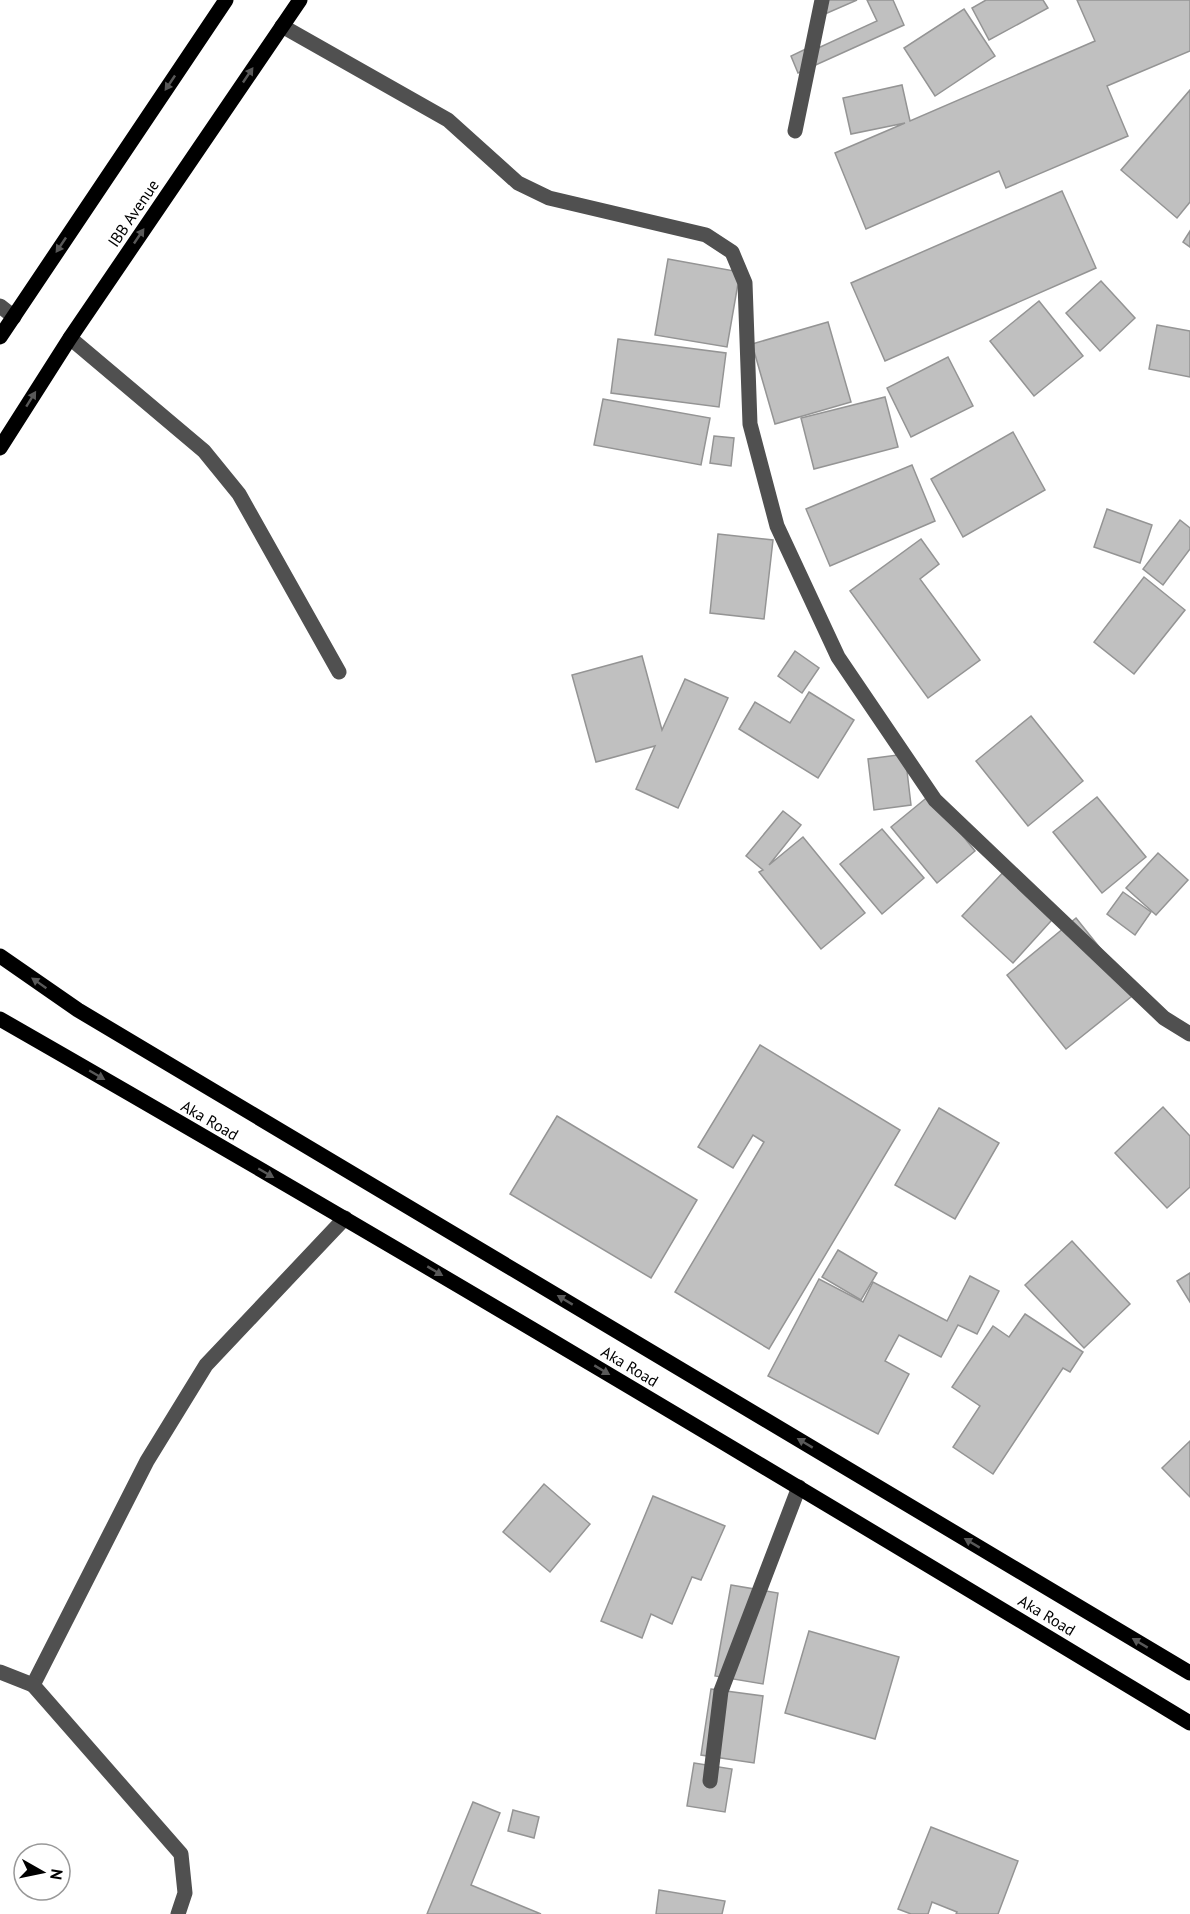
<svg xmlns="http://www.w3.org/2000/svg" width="1190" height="1914" font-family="'PT Sans',sans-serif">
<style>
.building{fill:#c0c0c0;stroke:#949494;stroke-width:1.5}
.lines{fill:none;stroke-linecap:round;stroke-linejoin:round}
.minor{stroke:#505050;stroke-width:15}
.major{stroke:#000;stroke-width:15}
.oneway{fill:#595959}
.labels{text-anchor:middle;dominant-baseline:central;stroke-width:6;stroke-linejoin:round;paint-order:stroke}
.street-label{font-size:16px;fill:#000;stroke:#fff}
</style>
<rect width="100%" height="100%" fill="#fff"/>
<g class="building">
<path d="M819,0h38l-32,14z"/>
<path d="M867,0h26l11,25 -106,48 -7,-17 23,-11 2,4 61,-28z"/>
<path d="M986,0h57l5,8 -59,32 -17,-32z"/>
<path d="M1077,0h113v51l-83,35 21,50 -122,52 -7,-17 -133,58 -31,-76 70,-30 -54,11 -8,-36 59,-13 8,36 185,-80z"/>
<path d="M964,9l31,47 -60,40 -31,-48z"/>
<path d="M1190,90v112l-13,16 -56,-48z"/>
<path d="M1062,191l34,77 -211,93 -34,-78z"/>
<path d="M1190,231v16l-7,-5z"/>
<path d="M668,259l72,13 -13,75 -72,-12z"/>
<path d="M1101,281l34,37 -35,33 -34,-38z"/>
<path d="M1039,301l44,55 -49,40 -44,-55z"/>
<path d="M828,322l23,80 -76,22 -23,-80z"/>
<path d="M1157,325l33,6v46l-41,-8z"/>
<path d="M618,339l108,14 -7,54 -108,-14z"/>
<path d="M948,357l25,49 -62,31 -24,-49z"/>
<path d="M885,397l13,50 -84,22 -13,-51z"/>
<path d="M603,399l107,19 -9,47 -107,-20z"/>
<path d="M1013,432l32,58 -82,47 -32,-58z"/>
<path d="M714,436l20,2 -3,28 -21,-3z"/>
<path d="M912,465l23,56 -105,45 -24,-57z"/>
<path d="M1107,509l45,16 -12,38 -46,-16z"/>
<path d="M1180,520l10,8v21l-27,36 -20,-16z"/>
<path d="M718,534l55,6 -9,79 -54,-6z"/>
<path d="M921,539l18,25 -19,15 60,81 -52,38 -78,-107z"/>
<path d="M1144,577l41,33 -51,64 -40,-32z"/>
<path d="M795,651l24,17 -17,25 -24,-17z"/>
<path d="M642,656l20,74 23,-51 43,19 -50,110 -42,-19 19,-43 -59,16 -24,-87z"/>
<path d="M809,692l45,28 -36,58 -79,-49 16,-27 35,21z"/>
<path d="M1031,716l52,65 -55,45 -52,-65z"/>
<path d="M905,754l6,51 -37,5 -6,-51z"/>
<path d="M930,795l45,56 -38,32 -46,-56z"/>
<path d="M1097,797l49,60 -44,36 -49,-61z"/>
<path d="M783,811l18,14 -32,40 34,-28 62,76 -44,36 -62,-77 4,-2 -17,-14z"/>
<path d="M882,829l42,49 -42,36 -42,-50z"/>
<path d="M1158,853l30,27 -32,35 -30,-27z"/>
<path d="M1010,865l50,46 -47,52 -51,-47z"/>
<path d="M1123,892l28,20 -16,23 -28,-21z"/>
<path d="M1076,918l60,75 -70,56 -59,-74z"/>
<path d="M760,1045l140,85 -131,219 -94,-57 89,-150 -11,-7 -20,33 -35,-21z"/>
<path d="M1163,1107l27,29v51l-23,21 -52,-55z"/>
<path d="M939,1108l60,35 -44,76 -60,-34z"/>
<path d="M557,1116l140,84 -46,78 -141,-84z"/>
<path d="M1072,1241l58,63 -46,44 -59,-63z"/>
<path d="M838,1250l39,23 -16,27 -39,-23z"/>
<path d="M1190,1273v29l-13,-21z"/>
<path d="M970,1276l29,15 -22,43 -19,-9 -17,32 -42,-22 -14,26 24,13 -31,60 -110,-58 51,-97 44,23 10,-20 74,39z"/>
<path d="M1025,1314l58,38 -13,20 -7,-4 -70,106 -40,-27 27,-41 -28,-19 41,-61 16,11z"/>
<path d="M1190,1441v56l-28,-29z"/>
<path d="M544,1484l46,40 -40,48 -47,-40z"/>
<path d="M653,1496l72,30 -24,54 -9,-3 -20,47 -21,-10 -9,24 -41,-17z"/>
<path d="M731,1585l47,8 -15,91 -48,-8z"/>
<path d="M809,1631l90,26 -24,82 -90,-26z"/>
<path d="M711,1689l52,7 -9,67 -53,-8z"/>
<path d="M694,1763l38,6 -7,43 -38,-6z"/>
<path d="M473,1802l27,11 -29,72 70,29h-114z"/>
<path d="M513,1810l26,7 -5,21 -26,-7z"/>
<path d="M931,1827l87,34 -20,53h-42l1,-2 -25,-10 -4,12h-17l-13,-5z"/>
<path d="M659,1890l66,11 -3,13h-66z"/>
</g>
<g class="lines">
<g class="minor">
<path d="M282,26l166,94 70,63 31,15 157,37 26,17 13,31 5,141 27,102 61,131 97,143 229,218 26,16"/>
<path d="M795,131l27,-131"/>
<path d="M0,306l14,11"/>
<path d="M70,338l134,113 35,43 100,178"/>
<path d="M0,1672l33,13 114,-224 59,-96 139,-147"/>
<path d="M33,1685l148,169 4,39 -7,21"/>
<path d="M710,1781l11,-90 78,-204"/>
</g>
<g class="major">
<path d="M0,337l226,-337"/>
<path d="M0,448l70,-110 230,-338"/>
<path d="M0,956l78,54 1112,663"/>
<path d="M0,1019c400,229 796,466 1190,704"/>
</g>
</g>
<defs><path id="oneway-solid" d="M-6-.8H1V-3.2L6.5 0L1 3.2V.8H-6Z" transform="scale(1.5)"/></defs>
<g class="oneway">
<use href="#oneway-solid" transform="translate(248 75) rotate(-56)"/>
<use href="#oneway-solid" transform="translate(170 83) rotate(124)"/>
<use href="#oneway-solid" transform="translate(139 236) rotate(-56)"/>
<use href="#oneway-solid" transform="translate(61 245) rotate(124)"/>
<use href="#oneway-solid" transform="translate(31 399) rotate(-58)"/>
<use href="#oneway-solid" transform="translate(39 983) rotate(-145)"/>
<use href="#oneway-solid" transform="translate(97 1075) rotate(30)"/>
<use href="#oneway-solid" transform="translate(266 1173) rotate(30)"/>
<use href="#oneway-solid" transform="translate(435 1271) rotate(31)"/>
<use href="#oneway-solid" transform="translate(565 1300) rotate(-149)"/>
<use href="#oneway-solid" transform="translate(602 1370) rotate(31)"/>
<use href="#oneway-solid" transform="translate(805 1443) rotate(-149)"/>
<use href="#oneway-solid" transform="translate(972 1543) rotate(-149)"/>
<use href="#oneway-solid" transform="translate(1140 1643) rotate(-149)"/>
</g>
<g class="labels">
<g class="street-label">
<text transform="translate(133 213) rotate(-56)">IBB Avenue</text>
<text transform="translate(210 1120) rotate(30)">Aka Road</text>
<text transform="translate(630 1366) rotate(31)">Aka Road</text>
<text transform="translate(1047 1615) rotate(31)">Aka Road</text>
</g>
</g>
<g transform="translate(42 1872) rotate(99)"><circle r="28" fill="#ffffff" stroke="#999999" stroke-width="1.5"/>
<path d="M0-4.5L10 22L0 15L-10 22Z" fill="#000000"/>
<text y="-9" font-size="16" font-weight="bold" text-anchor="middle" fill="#000000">N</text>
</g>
</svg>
